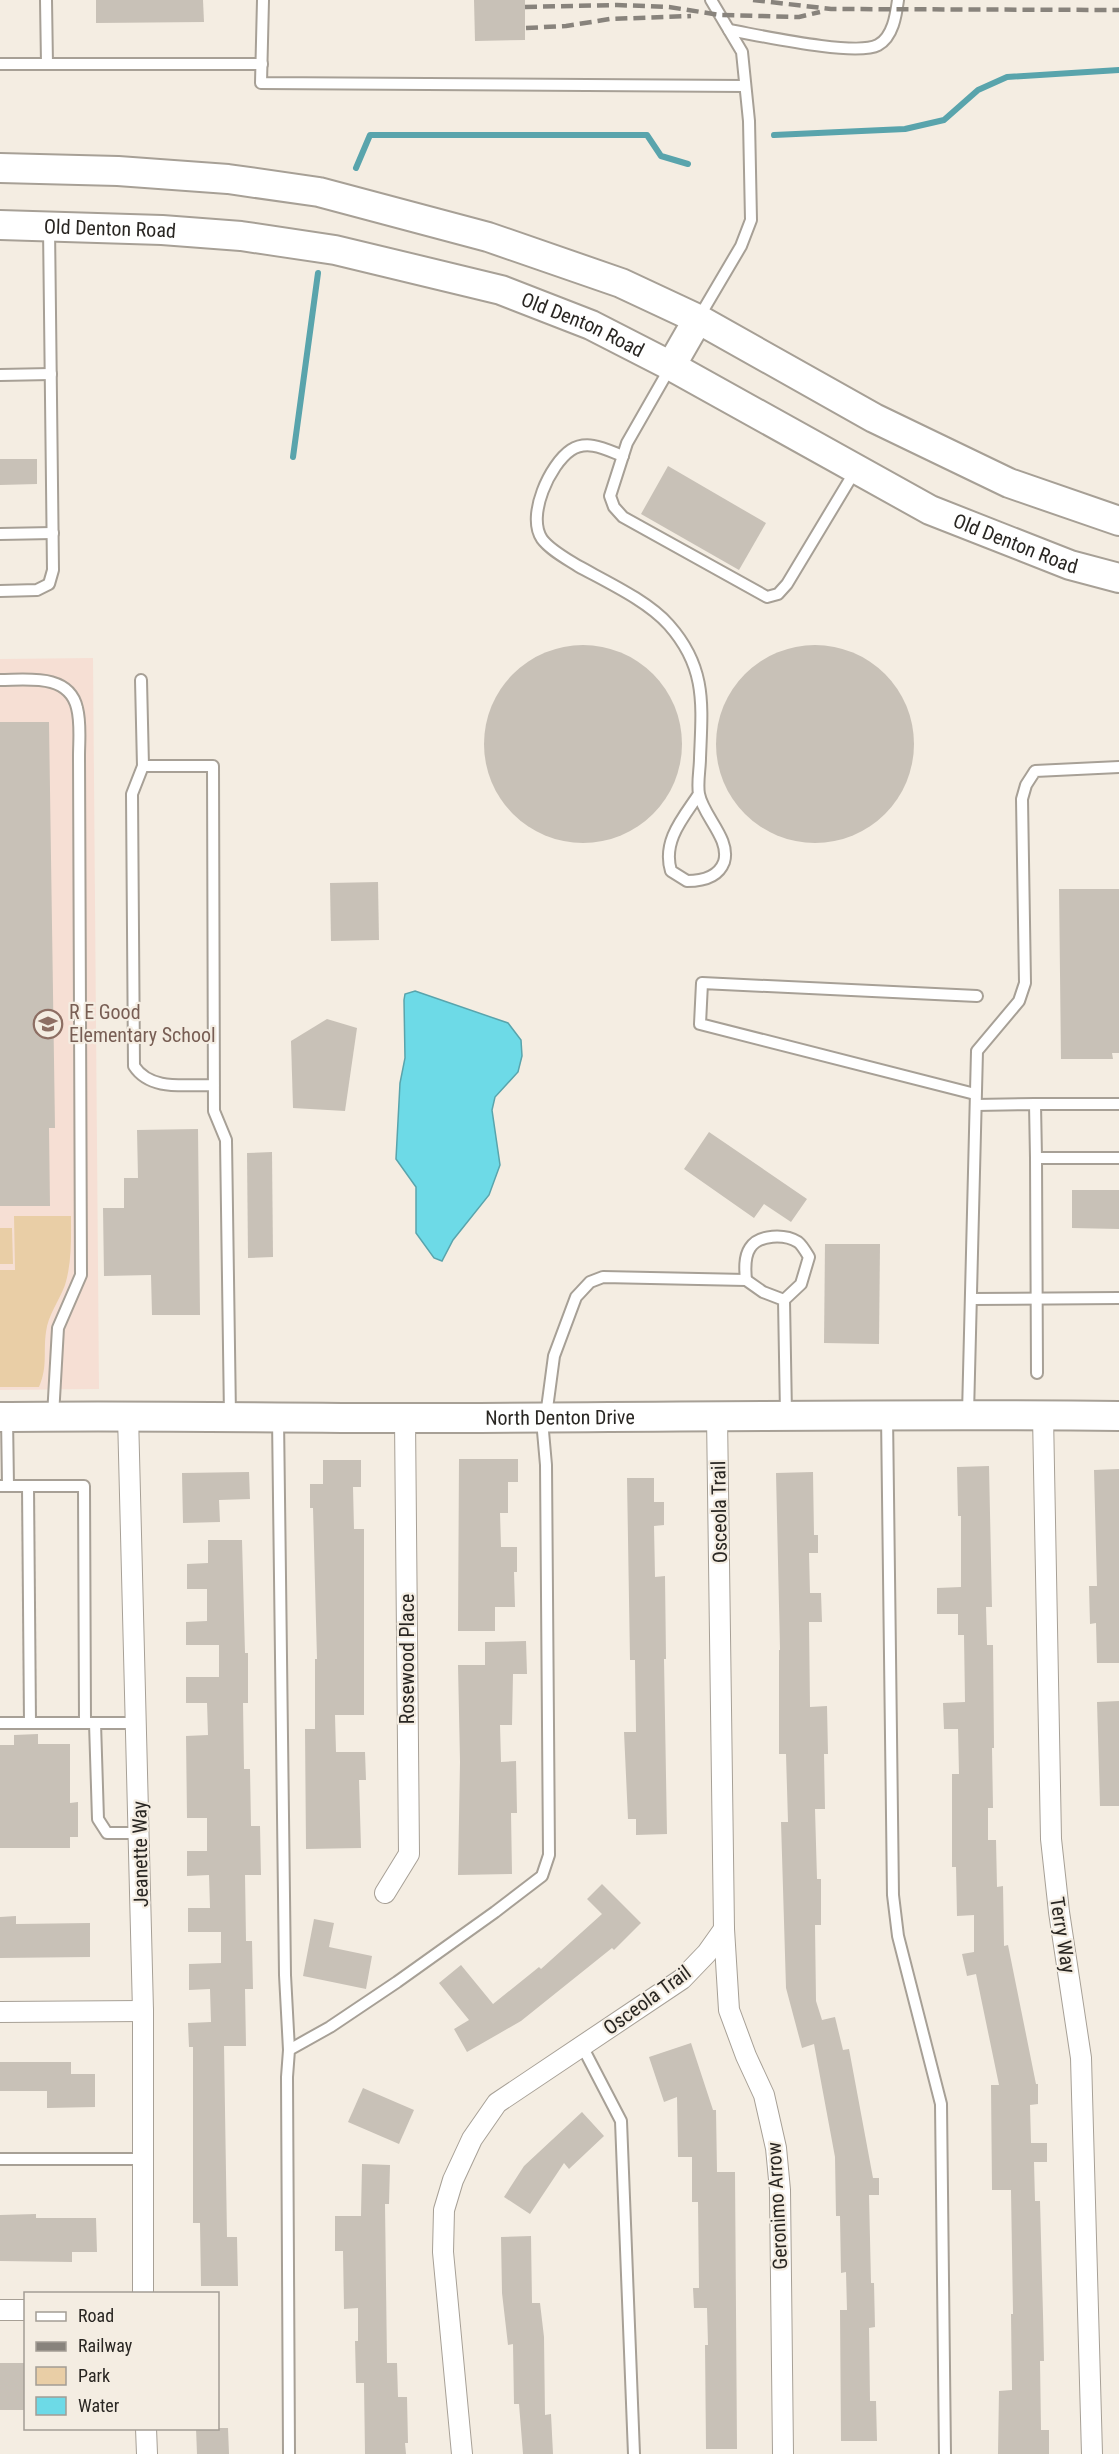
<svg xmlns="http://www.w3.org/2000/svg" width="1119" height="2454" font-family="'Roboto Condensed',sans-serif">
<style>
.education{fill:#f6dfd4}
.green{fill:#e9cea6}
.water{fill:#6ddae7;stroke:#59a4ac;stroke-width:1.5}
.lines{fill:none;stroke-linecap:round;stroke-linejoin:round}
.stream{stroke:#59a4ac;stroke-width:6}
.building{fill:#c8c1b7}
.lane-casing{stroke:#a7a096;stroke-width:14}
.street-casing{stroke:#a7a096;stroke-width:22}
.secondary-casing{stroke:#a7a096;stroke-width:32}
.lane{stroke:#fff;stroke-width:10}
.street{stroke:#fff;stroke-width:20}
.secondary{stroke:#fff;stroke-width:28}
.rail{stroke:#88837c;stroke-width:4.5;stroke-dasharray:12 6;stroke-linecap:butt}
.labels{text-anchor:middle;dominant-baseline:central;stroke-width:4.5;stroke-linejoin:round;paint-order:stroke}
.street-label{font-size:20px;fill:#292622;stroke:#f4ede2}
.education-label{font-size:20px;fill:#785e54;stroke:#f4ede2;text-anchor:start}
</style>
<rect width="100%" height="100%" fill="#f4ede2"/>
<path class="education" d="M93,658l6,731 -99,1v-731z"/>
<g class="green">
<path d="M14,1216h57c0,23 1,46 -6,69 -6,16 -17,30 -19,47 -3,21 2,34 -7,55h-39v-117h15z"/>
<path d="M0,1228h12l1,36h-13z"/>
</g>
<path class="water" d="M415,991l93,32 13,17 1,16 -4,16 -23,25 -3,13 8,55 -11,30 -36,45 -11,21 -8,-3 -18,-25v-46l-20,-28 4,-76 5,-25 -1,-58 1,-6z"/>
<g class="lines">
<g class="stream">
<path d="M774,135l131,-6 39,-9 34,-30 29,-13 112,-7"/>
<path d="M356,168l14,-33h277l14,21 27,8"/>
<path d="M293,457l25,-184"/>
</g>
</g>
<g class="building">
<path d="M96,0h107l1,22 -108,1z"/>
<path d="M474,0h51v40l-50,1z"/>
<path d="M0,459h37v25l-37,1z"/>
<path d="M668,466l98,57 -27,47 -98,-56z"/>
<circle cx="815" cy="744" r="99"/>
<circle cx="583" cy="744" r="99"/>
<path d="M0,722h49l6,406h-6l1,78h-50z"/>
<path d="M378,882l1,58 -48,1 -1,-58z"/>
<path d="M1059,889h60v164h-7l1,6h-52z"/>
<path d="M327,1019l30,9 -12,83 -52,-3 -2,-67z"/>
<path d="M198,1129l2,186h-48l-1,-40 -47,1 -1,-68h21v-30h14l-1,-48z"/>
<path d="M709,1132l98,67 -16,23 -27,-18 -10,14 -70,-49z"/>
<path d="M272,1152l1,105 -25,1 -1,-105z"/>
<path d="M1072,1190h47v39l-47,-1z"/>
<path d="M825,1244h55l-1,100 -55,-1z"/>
<path d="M459,1459h59v23h-10v31h-8l1,34h16v25h-3l1,35h-20v24h-37z"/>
<path d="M323,1460h38v27h-8l1,42h10v186h-29l1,37h29l1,28h-7l2,68 -55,1 -1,-120h10v-70h2l-4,-151h-3v-24h13z"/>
<path d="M989,1466l3,141h-6l1,38h6l1,103h-2l1,60h-5v32h8l1,47 6,-1 1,60 4,-1 28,139h2v20l-8,1 1,38h16v19h-13l1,39h5l3,113 1,47h-4l1,69h8v24h-51l1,-63 13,-1 -1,-76h2l-2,-124h-19l-1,-105h8l-23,-111 -9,2 -5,-22 12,-2v-37l-17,1 -1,-49h-4v-93h7l-1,-45h-14l-1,-26 22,-1 -1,-67h-6v-21h-21v-26l24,-1v-71h-3l-1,-49z"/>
<path d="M1119,1469v194h-22l-1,-40 -6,1 -1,-38h8l-3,-116z"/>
<path d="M249,1472l1,27 -31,1 1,22 -37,1 -1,-50z"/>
<path d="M813,1472l1,63h4v18h-9l1,40h11l1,29h-13l1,85 17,-1 1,48h-4l1,55h-10l2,70h4v46h-6l1,76 6,19 13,-3 8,33 6,-1 24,129h6v17h-10l2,88h3l1,44 -6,1 1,73h6l1,40h-36l-1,-131h7l-1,-38 -5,1 -1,-57h-4l-1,-59 -21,-113 -12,4 -16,-60 -5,-166h7l-2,-68h-7v-104h1l-4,-177z"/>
<path d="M627,1478h27v24h10v23l-10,1 1,51 10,-1 1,83h-2l3,175 -31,1v-16h-8l-4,-87h12l-1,-72h-5z"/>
<path d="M208,1540h34l3,113h3v50h-5l1,66h6l1,57h9l1,49h-16l1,66h6l1,48h-8l1,57h-22l3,191h10l1,49h-37l-1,-63h-7v-176h-4l-1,-24 23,-1 -1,-33 -21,1v-26l32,-1v-31h-33v-24h22l-1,-33 -22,1v-25h20v-33h-20l-1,-82 22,-1 -1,-32h-21v-26h33v-32h-33v-23l21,-1v-32h-20v-25l21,-1z"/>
<path d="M526,1641l1,33h-14l-1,51h-12l1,37 15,-1 1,52h-6l1,61 -54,1 2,-113 -2,-97h27v-23z"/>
<path d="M1119,1701v105h-19l-3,-104z"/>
<path d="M38,1734v10h32v59l8,-1v35h-8v11h-70v-103h14v-10z"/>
<path d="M602,1884l39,39 -27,27 -2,-2 -91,73 -54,31 -13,-23 15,-9 -30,-37 22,-18 32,39 46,-37 2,2 61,-55 -15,-15z"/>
<path d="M16,1916v8l74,-1v34l-90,1v-41z"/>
<path d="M314,1919l20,4 -5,24 43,9 -6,33 -63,-13z"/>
<path d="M691,2043l22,67h3l1,62h18l2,277h-31l-1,-104h3l-1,-37h-13l-1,-20h6l-1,-86h-6v-45h-14l-1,-60 -13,5 -15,-45z"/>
<path d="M0,2062h71v12h24v33l-48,1v-17h-47z"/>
<path d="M363,2088l51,22 -15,34 -51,-22z"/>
<path d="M582,2112l22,24 -35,33 -5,-6 -34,51 -26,-17 20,-31z"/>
<path d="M362,2164l28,1 -1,39h-4l2,159h10l1,34h9l1,46h-3l1,11h-41l-1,-71h-8l-1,-42h3v-33l-14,1 -1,-58h-8v-35h26z"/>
<path d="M36,2214v4h60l1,34h-25v10l-72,-1v-46z"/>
<path d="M531,2236l1,67h8l4,34 1,78 6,-1 2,40h-30l-4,-50h-5l-1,-60 -5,1 -6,-52 -1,-56z"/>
<rect x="0" y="2363" width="26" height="47"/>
<path d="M196,2428h32l1,26h-32z"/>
</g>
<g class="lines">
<g class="lane-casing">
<g id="lane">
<path d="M46,0l1,64"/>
<path d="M263,0l-2,83 484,3"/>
<path d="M729,30c29,5 127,27 149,15 15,-8 18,-30 20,-45"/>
<path d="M0,64h262"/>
<path d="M698,319l43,-73 10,-26 -2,-99 -7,-69 -31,-52"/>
<path d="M671,366l-44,77 -17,53 4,11 9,10 144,80 11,-3 9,-10 68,-113"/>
<path d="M0,375l51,-1"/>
<path d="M623,456c-16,-6 -35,-17 -52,-6 -21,14 -45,66 -29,89 8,11 25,20 36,27 29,16 70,35 91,59 38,43 33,80 31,133 0,11 -3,25 -1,36 4,22 32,45 25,68 -6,16 -22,19 -37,19l-16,-10c-9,-30 12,-53 28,-77"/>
<path d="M0,534l53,-1"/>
<path d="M0,591l37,-1 12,-6 4,-14 -4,-343"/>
<path d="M0,680c27,0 69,-7 77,28 4,15 2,33 2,48l2,519 -23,53 -5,88"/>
<path d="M141,680l2,86"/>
<path d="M214,1085c-27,-1 -63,7 -80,-19l-2,-272 11,-28h70l1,345 12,29 4,276"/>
<path d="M975,1094l-275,-70 2,-41 275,13"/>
<path d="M1035,1104h84"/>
<path d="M976,1105l59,-1 1,54h83"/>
<path d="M1036,1158l1,215"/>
<path d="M746,1280c-1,-10 -2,-23 4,-32 9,-14 35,-14 48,-6 4,3 8,10 11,15l-8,27 -17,16"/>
<path d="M971,1299l148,-1"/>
<path d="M968,1414l9,-363 42,-50 6,-18 -3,-184 4,-14 9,-14 84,-4"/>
<path d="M887,1415l6,480 5,41 43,168 4,350"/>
<path d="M546,1416l8,-60 22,-59 14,-15 13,-5 143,3 17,12 21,8 2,114"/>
<path d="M7,1417l1,69"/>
<path d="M278,1418l7,557 4,75"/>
<path d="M0,1486h84l1,236"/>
<path d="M28,1486l2,237"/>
<path d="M0,1723h137"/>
<path d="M95,1723l3,96 9,14h32"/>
<path d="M582,2046l39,75 13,333"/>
<path d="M0,2159h143"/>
<path d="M289,2454l-2,-377 2,-27 41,-23 67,-45 98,-70 47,-36 7,-21 -3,-390 -4,-45"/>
</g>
</g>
<g class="street-casing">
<g id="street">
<path d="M128,1415l15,596v283"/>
<path d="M1043,1415l8,424 8,73 22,146 11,396"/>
<path d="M385,1893l24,-39 -4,-436"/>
<path d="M724,1929l5,81 17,46 18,39 12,53 4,42 3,264"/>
<path d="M0,2012l143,-1"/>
<path d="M0,2310h26"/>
<path d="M146,2428l1,26"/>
<path d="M462,2454l-19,-202 1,-42 9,-30 19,-41 25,-36 185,-124 25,-26 17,-24 -7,-514"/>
</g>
</g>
<g class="secondary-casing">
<g id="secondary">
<path d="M0,168l118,3 110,8 91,13 169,45 133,46 77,36 176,99 135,65 110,38"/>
<path id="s1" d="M0,225l162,5 79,6 94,14 166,40 90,35 80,41 259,144 140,55 49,13"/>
<path d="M671,366l27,-47"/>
<path id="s2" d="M0,1417c135,-2 270,1 405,1 238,0 476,-5 714,-2"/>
</g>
</g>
<use href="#lane" class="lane"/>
<use href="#street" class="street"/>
<use href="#secondary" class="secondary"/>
<g class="rail">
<path d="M753,0l78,9 288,1"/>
<path d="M525,7l92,-2 52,2 51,8 79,2 21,-5"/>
<path d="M526,28l40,-2 44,-7 81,-3"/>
</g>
</g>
<defs>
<g id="school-ring" transform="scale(1.5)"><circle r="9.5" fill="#f4ede2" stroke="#8d6e63" stroke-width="1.5"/><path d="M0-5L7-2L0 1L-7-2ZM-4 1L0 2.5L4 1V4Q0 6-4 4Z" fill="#8d6e63"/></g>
</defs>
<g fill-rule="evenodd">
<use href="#school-ring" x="48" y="1024"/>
</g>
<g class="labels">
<g class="street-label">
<text stroke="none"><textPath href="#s1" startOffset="110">Old Denton Road</textPath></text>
<text stroke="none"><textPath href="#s1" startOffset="596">Old Denton Road</textPath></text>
<text stroke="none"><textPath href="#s1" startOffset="1082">Old Denton Road</textPath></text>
<text stroke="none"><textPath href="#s2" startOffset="560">North Denton Drive</textPath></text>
<text transform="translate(719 1512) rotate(-91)">Osceola Trail</text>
<text transform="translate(407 1659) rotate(-90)">Rosewood Place</text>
<text transform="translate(140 1854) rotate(-91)">Jeanette Way</text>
<text transform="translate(1063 1935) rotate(81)">Terry Way</text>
<text transform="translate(647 2000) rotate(-36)">Osceola Trail</text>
<text transform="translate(777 2206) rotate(-93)">Geronimo Arrow</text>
</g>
<g class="education-label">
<text x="69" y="1012">R E Good<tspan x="69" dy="23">Elementary School</tspan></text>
</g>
</g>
<rect x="24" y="2292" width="195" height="138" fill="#f4ede2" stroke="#a39d95" stroke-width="1.5"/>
<rect x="36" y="2312" width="30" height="9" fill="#ffffff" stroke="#a39d95" stroke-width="1.5"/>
<text x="78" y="2322" font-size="18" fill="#292622">Road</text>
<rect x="36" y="2342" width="30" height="9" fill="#88837c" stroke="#a39d95" stroke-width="1.5"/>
<text x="78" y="2352" font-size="18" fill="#292622">Railway</text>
<rect x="36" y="2367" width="30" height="18" fill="#e9cea6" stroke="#a39d95" stroke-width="1.5"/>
<text x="78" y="2382" font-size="18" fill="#292622">Park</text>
<rect x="36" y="2397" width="30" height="18" fill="#6ddae7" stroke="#a39d95" stroke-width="1.5"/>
<text x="78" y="2412" font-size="18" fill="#292622">Water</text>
</svg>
